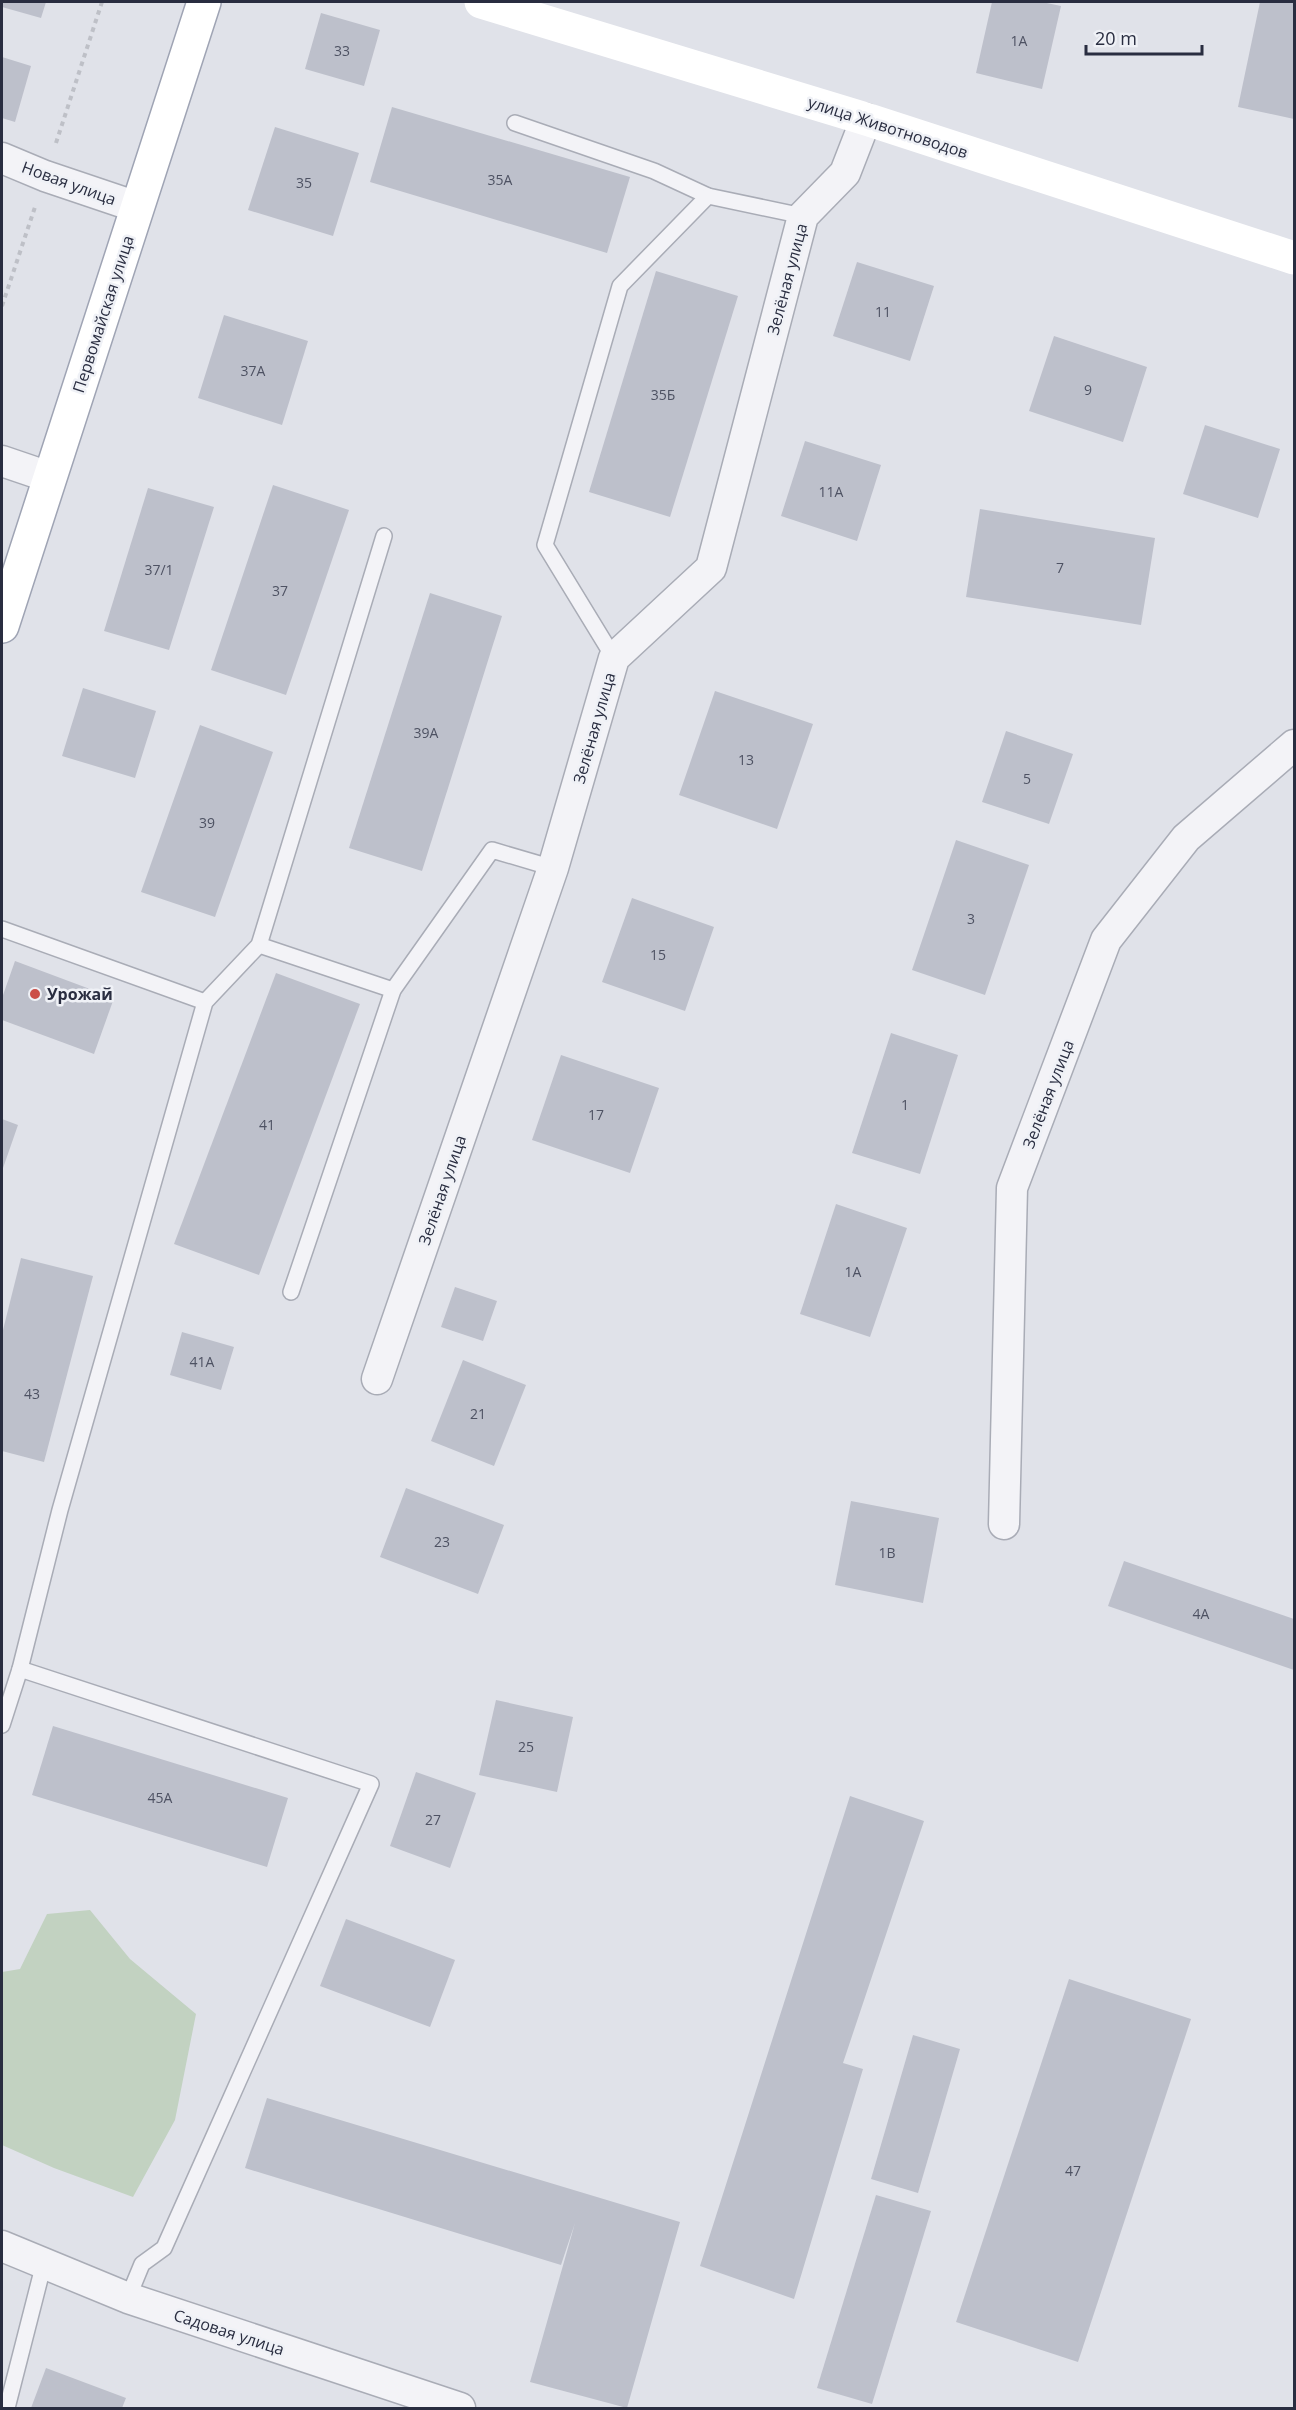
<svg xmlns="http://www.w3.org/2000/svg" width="1296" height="2410" font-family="'Open Sans',sans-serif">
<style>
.green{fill:#c2d2c1}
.building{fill:#bdc0cb}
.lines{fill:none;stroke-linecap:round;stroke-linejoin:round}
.service-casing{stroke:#a9acb6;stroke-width:18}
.minor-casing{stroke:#a9acb6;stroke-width:33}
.primary-casing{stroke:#9fa4b4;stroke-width:36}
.path{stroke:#bec0c7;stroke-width:4;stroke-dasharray:4.5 4.5;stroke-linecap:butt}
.service{stroke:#f3f3f7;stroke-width:15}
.minor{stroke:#f3f3f7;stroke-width:30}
.secondary{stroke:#fff;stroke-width:33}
.primary{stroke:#fff;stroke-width:33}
.poi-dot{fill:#cb4e48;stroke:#eff1f6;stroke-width:2}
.labels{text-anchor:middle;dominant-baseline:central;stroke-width:5;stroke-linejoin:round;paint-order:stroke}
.number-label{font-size:14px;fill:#4e5263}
.street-label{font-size:16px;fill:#292d40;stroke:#eff1f6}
.poi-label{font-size:16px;font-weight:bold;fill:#292d40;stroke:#eff1f6;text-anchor:start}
</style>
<rect width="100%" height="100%" fill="#e0e2e9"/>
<path class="green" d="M90,1910l40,49 66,55 -21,106 -42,77 -79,-29 -52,-23v-173l18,-3 27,-55z"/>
<g class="building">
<path d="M2,2h44l-5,16 -39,-11z"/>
<path d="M992,2h50l19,4 -19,83 -66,-16z"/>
<path d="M1260,2h34v117l-56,-12z"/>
<path d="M321,13l59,17 -16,56 -59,-17z"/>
<path d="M2,57l29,9 -16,56 -13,-4z"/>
<path d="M392,107l238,70 -23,76 -237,-71z"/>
<path d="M275,127l84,26 -26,83 -85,-26z"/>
<path d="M857,262l77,24 -24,75 -77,-25z"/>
<path d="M656,271l82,25 -68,221 -81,-25z"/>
<path d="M224,315l84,26 -26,84 -84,-27z"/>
<path d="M1054,336l93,31 -24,75 -94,-31z"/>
<path d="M1205,425l75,24 -22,69 -75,-24z"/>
<path d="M805,441l76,24 -24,76 -76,-25z"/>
<path d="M273,485l76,25 -63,185 -75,-25z"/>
<path d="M148,488l66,19 -45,143 -65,-19z"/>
<path d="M980,509l175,29 -14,87 -175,-28z"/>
<path d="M430,593l72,23 -80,255 -73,-23z"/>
<path d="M83,688l73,23 -21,67 -73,-22z"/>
<path d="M715,691l98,33 -36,105 -98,-34z"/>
<path d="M200,725l73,27 -58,165 -74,-25z"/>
<path d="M1006,731l67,23 -24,70 -67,-22z"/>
<path d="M956,840l73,25 -44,130 -73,-25z"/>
<path d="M632,898l82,29 -29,84 -83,-29z"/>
<path d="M15,961l99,37 -20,56 -92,-34v-22z"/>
<path d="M276,973l84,31 -101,271 -85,-31z"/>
<path d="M891,1033l67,22 -38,119 -68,-21z"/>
<path d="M561,1055l98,33 -29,85 -98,-33z"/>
<path d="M2,1119l16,6 -16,46z"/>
<path d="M836,1204l71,24 -37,109 -70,-23z"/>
<path d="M21,1258l72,18 -49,186 -42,-11v-117z"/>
<path d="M455,1287l42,14 -14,40 -42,-14z"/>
<path d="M182,1332l52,15 -13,43 -51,-15z"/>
<path d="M463,1360l63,25 -32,81 -63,-25z"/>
<path d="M406,1488l98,37 -26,69 -98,-37z"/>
<path d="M851,1501l88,17 -16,85 -88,-18z"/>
<path d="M1124,1561l170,58v51l-186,-64z"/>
<path d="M496,1700l77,17 -16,75 -78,-17z"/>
<path d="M53,1726l235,72 -21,69 -235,-72z"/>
<path d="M416,1772l60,21 -26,75 -60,-22z"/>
<path d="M850,1796l74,25 -81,242 20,6 -69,230 -94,-33z"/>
<path d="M346,1919l109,41 -25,67 -110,-41z"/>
<path d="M1069,1979l122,40 -113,343 -122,-40z"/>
<path d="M913,2035l47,14 -42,144 -47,-14z"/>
<path d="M267,2098l413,124 -53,186 -97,-26 45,-159 -14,42 -316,-97z"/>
<path d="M876,2195l55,16 -59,193 -55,-16z"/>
<path d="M46,2368l80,30 -4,10h-91z"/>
</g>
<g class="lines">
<g class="service-casing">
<g id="service">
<path d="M515,123l139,48 54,25 95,20"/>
<path d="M614,658l-69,-113 75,-259 88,-90"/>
<path d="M2,929l203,73"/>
<path d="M259,945l134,45"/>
<path d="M291,1292l102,-302 99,-140 61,18"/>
<path d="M20,1669l351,115 -207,464 -22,16 -14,34"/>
<path d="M2,1725l18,-56 40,-159 145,-508 54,-57 125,-409"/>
<path d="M7,2408l37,-145"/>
</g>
</g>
<g class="minor-casing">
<g id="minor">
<path d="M2,158l43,18 92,31"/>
<path d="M2,461l47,16"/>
<path d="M377,1379l176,-511 61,-210 97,-90 92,-352 42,-43 21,-54"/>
<path d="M1004,1524l8,-336 94,-248 80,-102 108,-93"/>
<path d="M2,2246l126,52 332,110"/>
</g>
</g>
<g class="primary-casing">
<path id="primary" d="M2,626l202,-624"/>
</g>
<g class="path">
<path d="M56,143l46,-141"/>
<path d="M2,306l33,-99"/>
</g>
<use href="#service" class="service"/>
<use href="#minor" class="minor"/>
<path class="secondary" d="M481,2l385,117 428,139"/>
<use href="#primary" class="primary"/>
</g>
<circle class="poi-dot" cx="35" cy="994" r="6"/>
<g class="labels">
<g class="number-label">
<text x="1019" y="40">1А</text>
<text x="342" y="50">33</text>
<text x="500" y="179">35А</text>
<text x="304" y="182">35</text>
<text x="883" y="311">11</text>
<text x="253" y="370">37А</text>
<text x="1088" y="389">9</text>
<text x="663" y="394">35Б</text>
<text x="831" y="491">11А</text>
<text x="1060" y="567">7</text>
<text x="159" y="569">37/1</text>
<text x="280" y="590">37</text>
<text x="426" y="732">39А</text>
<text x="746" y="759">13</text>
<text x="1027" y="778">5</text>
<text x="207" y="822">39</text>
<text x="971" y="918">3</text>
<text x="658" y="954">15</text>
<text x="905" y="1104">1</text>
<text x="596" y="1114">17</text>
<text x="267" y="1124">41</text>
<text x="853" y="1271">1А</text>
<text x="202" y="1361">41А</text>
<text x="32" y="1393">43</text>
<text x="478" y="1413">21</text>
<text x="442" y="1541">23</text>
<text x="887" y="1552">1В</text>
<text x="1201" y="1613">4А</text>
<text x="526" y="1746">25</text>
<text x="160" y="1797">45А</text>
<text x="433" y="1819">27</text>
<text x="1073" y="2170">47</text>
</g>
<g class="street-label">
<text transform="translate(888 127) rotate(18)">улица Животноводов</text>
<text transform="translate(69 183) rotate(20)">Новая улица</text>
<text transform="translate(787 279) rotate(-75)">Зелёная улица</text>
<text transform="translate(103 314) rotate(-72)">Первомайская улица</text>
<text transform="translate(594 728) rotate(-74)">Зелёная улица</text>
<text transform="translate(1048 1094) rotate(-69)">Зелёная улица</text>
<text transform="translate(442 1190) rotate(-71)">Зелёная улица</text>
<text transform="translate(229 2332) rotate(18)">Садовая улица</text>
</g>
<g class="poi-label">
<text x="47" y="994">Урожай</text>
</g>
</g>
<rect width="1296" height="2410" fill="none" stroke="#292d40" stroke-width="6"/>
<path d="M1086 45v9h116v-9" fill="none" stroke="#292d40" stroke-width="3"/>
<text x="1095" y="45" font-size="18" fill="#292d40" stroke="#eff1f6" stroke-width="4.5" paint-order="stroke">20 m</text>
</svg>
